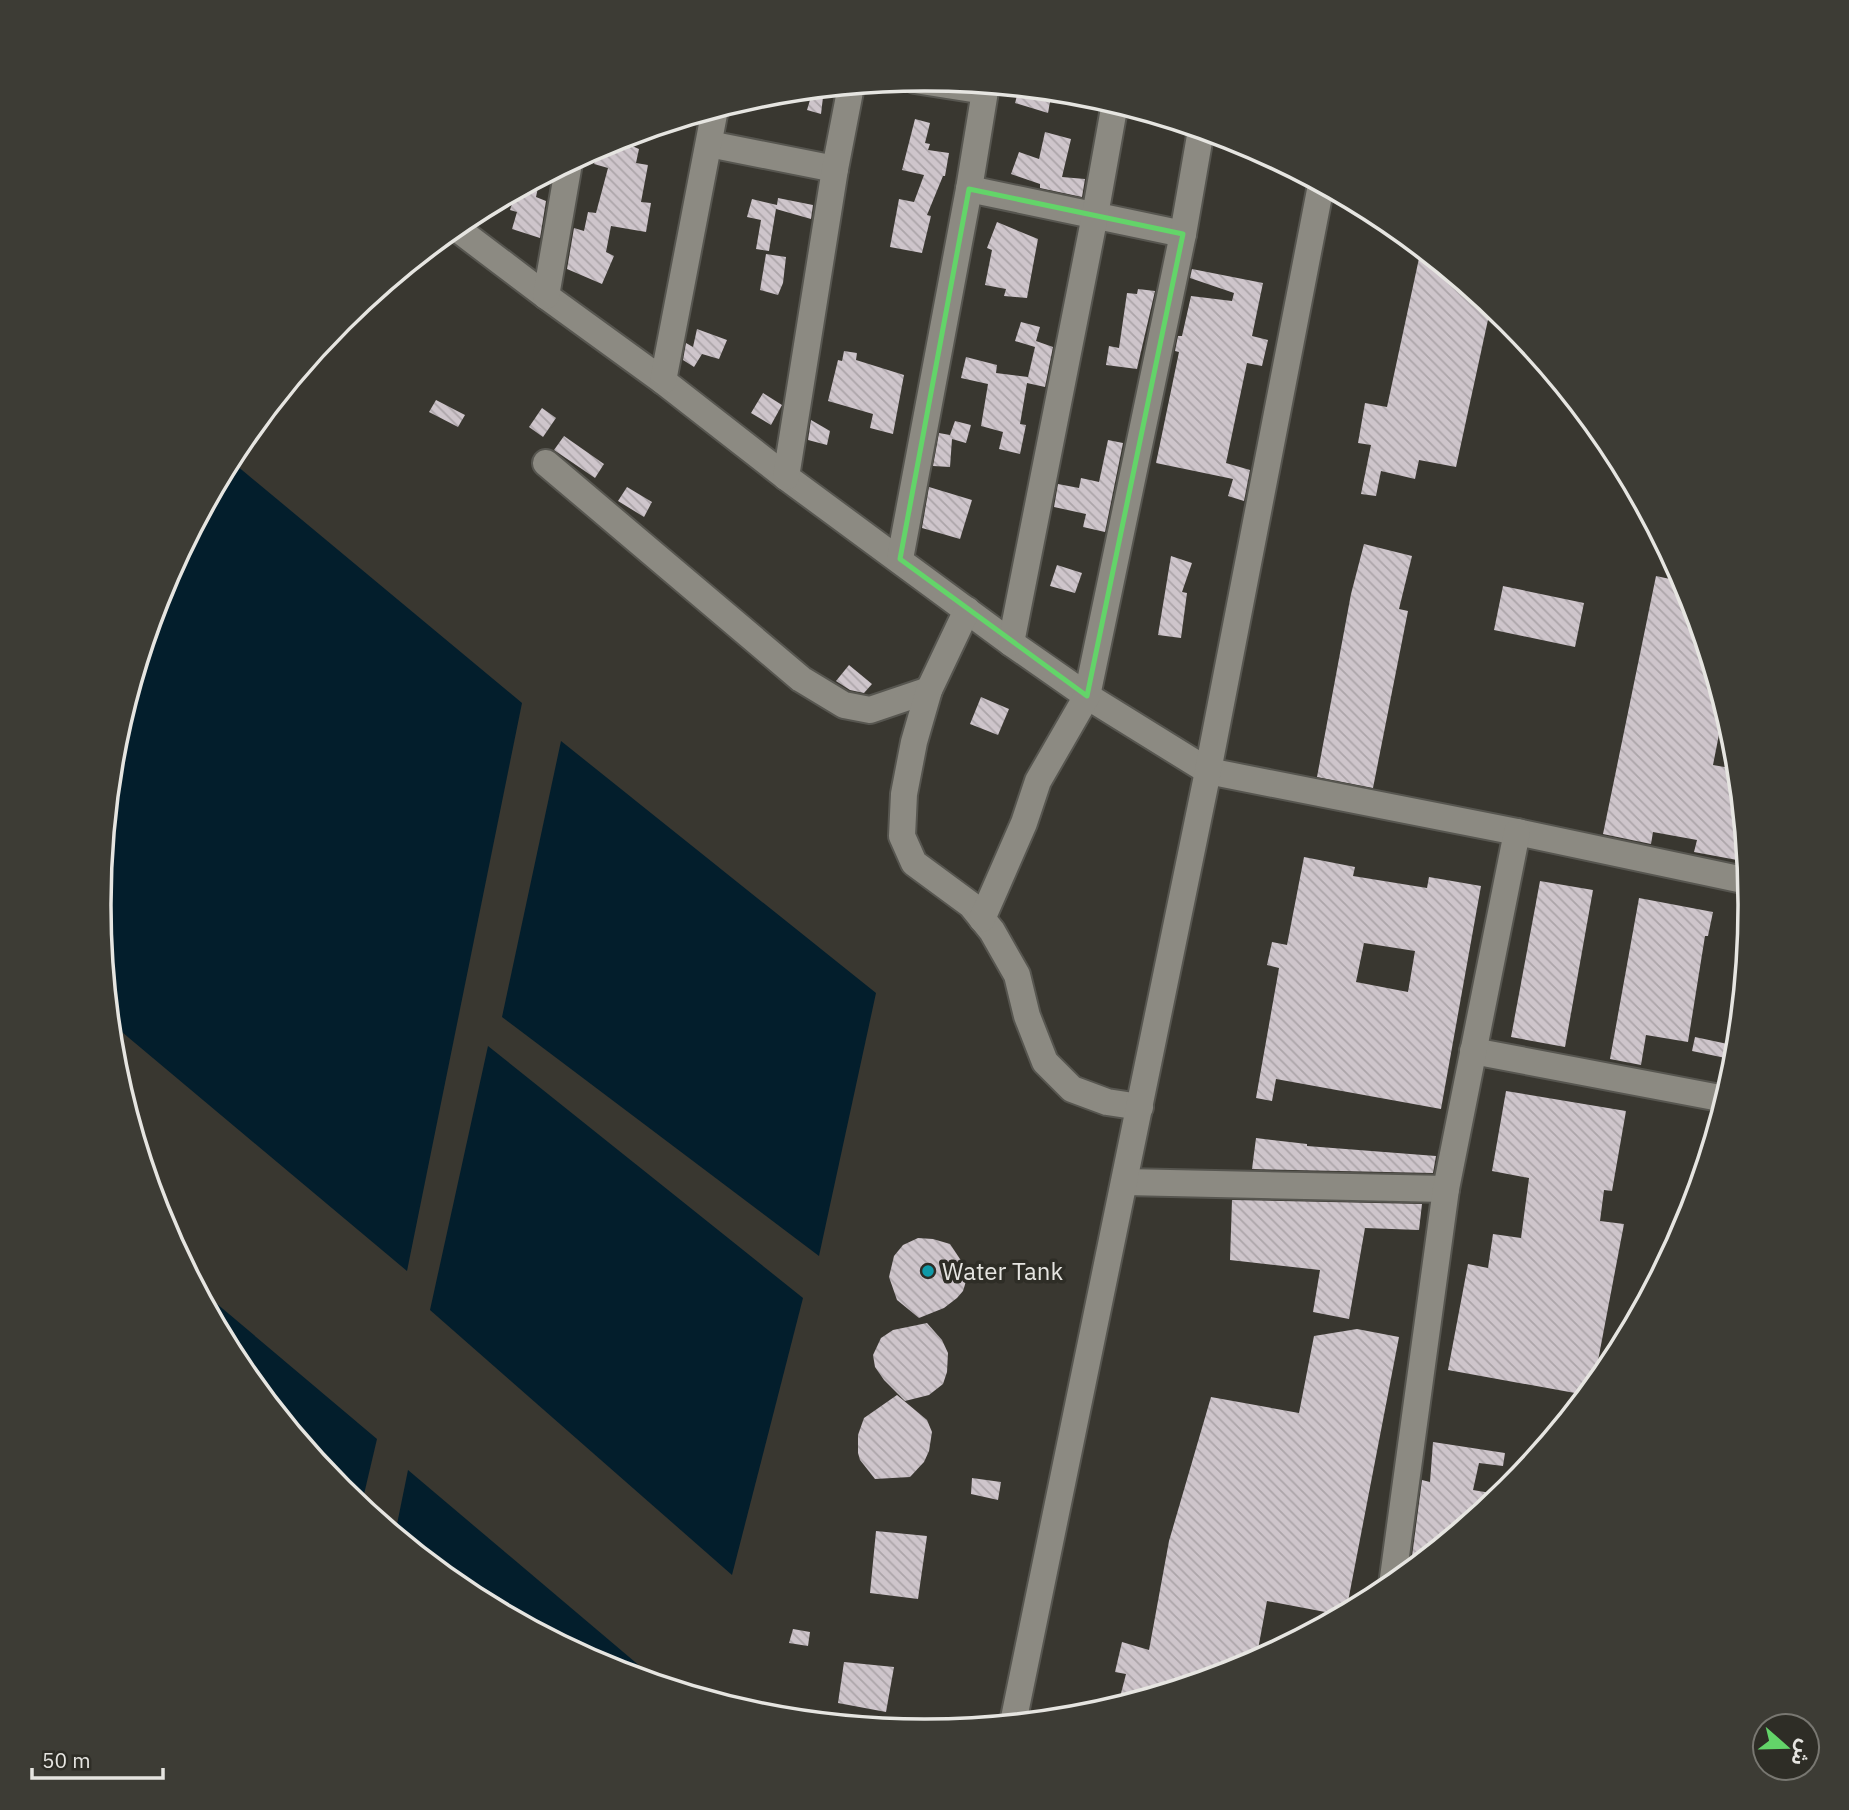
<svg xmlns="http://www.w3.org/2000/svg" width="1849" height="1810" font-family="'IBM Plex Sans','Noto Sans Arabic',sans-serif">
<style>
.water{fill:#031e2c}
.building{fill:url(#building-back-hatch);fill-rule:evenodd}
.lines{fill:none;stroke-linecap:round;stroke-linejoin:round}
.minor-casing{stroke:#575650;stroke-width:30}
.minor{stroke:#8c8a82;stroke-width:26}
.marked{fill:none;stroke:#63d469;stroke-width:5;stroke-linejoin:round}
.culture-dot{fill:#0f9aa8;stroke:#2e2d26;stroke-width:2.5}
.labels{text-anchor:middle;dominant-baseline:central;stroke-width:7;stroke-linejoin:round;paint-order:stroke}
.poi-label{font-size:24px;fill:#e6e5e1;stroke:#2e2d26;text-anchor:start}
.rim{fill:none;stroke:#e6e5e1;stroke-width:3.5}
</style>
<defs>
<pattern id="building-back-hatch" width="6" height="6" patternUnits="userSpaceOnUse" patternTransform="scale(1.75)"><rect width="6" height="6" fill="#cec5cb"/><path d="M-1 5l2 2M0 0l6 6M5-1l2 2" fill="none" stroke="#aca5a9"/></pattern>
</defs>
<rect width="100%" height="100%" fill="#393730"/>
<g class="water">
<path d="M230,460l292,243 -115,568 -297,-249 -12,-117 16,-162 47,-155z"/>
<path d="M561,741l315,252 -57,263 -317,-239z"/>
<path d="M488,1046l315,252 -71,277 -302,-265z"/>
<path d="M197,1287l180,152 -16,68 -21,-18 -103,-125z"/>
<path d="M408,1470l253,214 -53,-16 -143,-76 -70,-58z"/>
</g>
<g class="building">
<path d="M1019,88l33,3 -4,22 -33,-10z"/>
<path d="M824,89l-3,25 -14,-4 6,-20z"/>
<path d="M915,119l15,4 -5,20 5,1 -2,6 21,3 -4,23h-2l-16,39 4,1 -9,37 -32,-6 9,-48 15,3 10,-27 -22,-5z"/>
<path d="M1045,132l26,7 -9,38 23,2 -3,18 -42,-9v-4l-29,-10 8,-22 20,7z"/>
<path d="M616,139l23,10 -3,14 12,2 -7,37 10,1 -5,29 -35,-6 -5,26 8,4 -12,28 -35,-15 7,-41 10,3 4,-19 8,1 12,-45 -14,-4 7,-19z"/>
<path d="M540,178l-4,19 10,4 -6,37 -28,-9 5,-17 -7,-2 6,-19z"/>
<path d="M778,198l35,7 -2,14 -35,-10 -7,42 -13,-2 5,-29 -14,-3 5,-18 25,6z"/>
<path d="M997,222l41,17 -11,59 -23,-2 2,-7 -21,-4 7,-35 -5,-2z"/>
<path d="M1421,249l70,57 -35,161 -37,-7 -4,19 -34,-8 -5,25 -15,-2 10,-49 -13,-2 7,-40 22,4z"/>
<path d="M766,254l20,3 -3,26 -5,12 -18,-5z"/>
<path d="M1192,269l71,14 -11,53 16,4 -6,26 -15,-3 -21,100 24,7 -6,31 -16,-5 5,-17 -77,-16 23,-111 -4,-1 3,-15h4l9,-40 41,5 2,-8 -44,-15z"/>
<path d="M1138,289l17,2 -18,78 -31,-4 3,-19 10,2 8,-55 10,1z"/>
<path d="M1021,322l19,5 -4,14 17,6 -8,40 -18,-4 -7,41 6,1 -6,29 -21,-5 4,-17 -22,-6 7,-42 -27,-6 5,-21 31,8 -1,8 32,4 7,-30 -20,-6z"/>
<path d="M697,329l30,11 -8,19 -17,-5 -8,13 -11,-7 3,-17 7,4z"/>
<path d="M844,351l13,2 -1,7 48,15 -11,59 -23,-6 3,-14 -45,-13 10,-41 4,1z"/>
<path d="M763,393l19,12 -11,20 -20,-12z"/>
<path d="M436,400l29,15 -7,12 -29,-15z"/>
<path d="M542,408l14,10 -13,19 -14,-10z"/>
<path d="M811,420l19,11 -3,14 -19,-5z"/>
<path d="M955,421l16,4 -5,18 -14,-4 -2,28 -17,-1 6,-33 11,2z"/>
<path d="M564,436l40,28 -9,14 -41,-28z"/>
<path d="M1108,440l15,3 -18,89 -22,-5 3,-13 -32,-7 4,-23 21,4 2,-10 18,4z"/>
<path d="M627,487l25,15 -8,15 -26,-16z"/>
<path d="M929,487l43,13 -12,39 -38,-11z"/>
<path d="M1364,544l48,12 -13,53 9,2 -35,177 -56,-11 34,-183z"/>
<path d="M1171,556l21,7 -10,29 5,1 -6,45 -23,-3z"/>
<path d="M1057,565l25,8 -7,20 -25,-7z"/>
<path d="M1656,576l28,6 4,7 36,120 -11,56 23,4 -3,15 6,1 4,46 -6,29 -43,-8 3,-12 -44,-8 -2,12 -48,-10z"/>
<path d="M1503,586l81,17 -9,44 -81,-17z"/>
<path d="M849,665l23,19 -8,9 -14,-3 -14,-9z"/>
<path d="M981,697l28,12 -11,26 -28,-11z"/>
<path d="M1304,857l51,10 -2,9 74,12 2,-11 52,9 -40,223 -165,-30 -4,22 -16,-3 23,-130 -12,-3 5,-23 15,3zM1364,943l51,8 -7,41 -52,-10z"/>
<path d="M1540,881l53,9 -28,157 -54,-10z"/>
<path d="M1639,898l74,14 -5,24h-3l-17,106 -42,-7 -5,30 -31,-6z"/>
<path d="M1695,1037l42,9 -2,14 -43,-9z"/>
<path d="M1506,1091l120,20 -14,80 -8,-1 -4,31 24,3 -31,163 -7,8 -138,-25 20,-106 20,4 5,-34 28,4 8,-60 -37,-7z"/>
<path d="M1256,1138l51,6v2l129,10 -3,17 -181,-4z"/>
<path d="M1232,1200l190,4 -3,26 -54,-2 -16,91 -36,-7 7,-42 -90,-10z"/>
<path d="M918,1238l15,1 17,5 14,21 3,13 -4,13 -6,7 -13,10 -25,10 -22,-18 -8,-23 5,-21 9,-11z"/>
<path d="M927,1323l15,17 6,13 -1,19 -4,12 -14,11 -24,6 -21,-21 -9,-13 -2,-12 8,-17 12,-8z"/>
<path d="M1357,1329l42,8 -53,275 -5,3 -74,-14 -11,59 -16,9 -112,33 -9,-1 7,-27 -11,-2 7,-30 27,8 20,-109 42,-144 88,16 15,-77z"/>
<path d="M897,1395l30,25 5,12 -3,19 -5,11 -14,15 -35,2 -15,-19 -2,-7v-18l6,-17z"/>
<path d="M1433,1442l72,11 -2,13 -24,-3 -6,27 29,5 -85,70 -6,-1 11,-84 8,2z"/>
<path d="M972,1478l29,4 -3,18 -27,-6z"/>
<path d="M876,1531l51,5 -9,63 -48,-6z"/>
<path d="M793,1629l17,3 -2,14 -19,-3z"/>
<path d="M844,1662l50,5 -8,45 -48,-9z"/>
</g>
<g class="lines">
<g class="minor-casing">
<g id="minor">
<path d="M915,80l70,11"/>
<path d="M709,144l126,25"/>
<path d="M969,189l214,45"/>
<path d="M455,227l91,69 117,85 123,96 225,166 76,53 121,75 309,61 231,49"/>
<path d="M546,296l23,-133"/>
<path d="M663,381l52,-272"/>
<path d="M546,463l255,216 43,26 26,5 59,-20"/>
<path d="M786,477l49,-308 16,-83"/>
<path d="M900,559l69,-370 17,-104"/>
<path d="M967,610l-38,80 -15,52 -10,52 -2,42 12,27 57,42 21,26 25,44 10,41 18,46 27,27 35,13 33,5"/>
<path d="M1011,643l84,-428 20,-112"/>
<path d="M982,919l42,-96 14,-42 49,-85 96,-462 18,-104"/>
<path d="M1473,1051l252,48"/>
<path d="M1125,1182l321,7"/>
<path d="M1392,1585l54,-396 71,-357"/>
<path d="M1013,1723l195,-952 113,-586"/>
</g>
</g>
<use href="#minor" class="minor"/>
</g>
<path class="marked" d="M969,189l214,45 -96,462 -187,-137z"/>
<circle class="culture-dot" cx="928" cy="1271" r="7"/>
<g class="labels">
<g class="poi-label">
<text x="942" y="1271">Water Tank</text>
</g>
</g>
<path d="M0 0H1849V1810H0ZM924 91H925A813 813 0 0 1 1738 904V906A813 813 0 0 1 925 1719H924A813 813 0 0 1 111 906V904A813 813 0 0 1 924 91Z" fill="#3d3c35" fill-rule="evenodd"/>
<path class="rim" d="M924 91H925A813 813 0 0 1 1738 904V906A813 813 0 0 1 925 1719H924A813 813 0 0 1 111 906V904A813 813 0 0 1 924 91Z"/>
<g transform="translate(1786 1747) rotate(110)"><circle r="33" fill="#2e2d26" stroke="#787771" stroke-width="2"/>
<path d="M0-5L12 26L0 18L-12 26Z" fill="#63d469"/>
<text y="-10" font-size="19" font-weight="bold" text-anchor="middle" fill="#e6e5e1">ش</text>
</g>
<path d="M32 1768v10h131v-10" fill="none" stroke="#e6e5e1" stroke-width="3.5"/>
<text x="42" y="1768" font-size="21" fill="#e6e5e1" stroke="#2e2d26" stroke-width="5" paint-order="stroke">50 m</text>
</svg>
